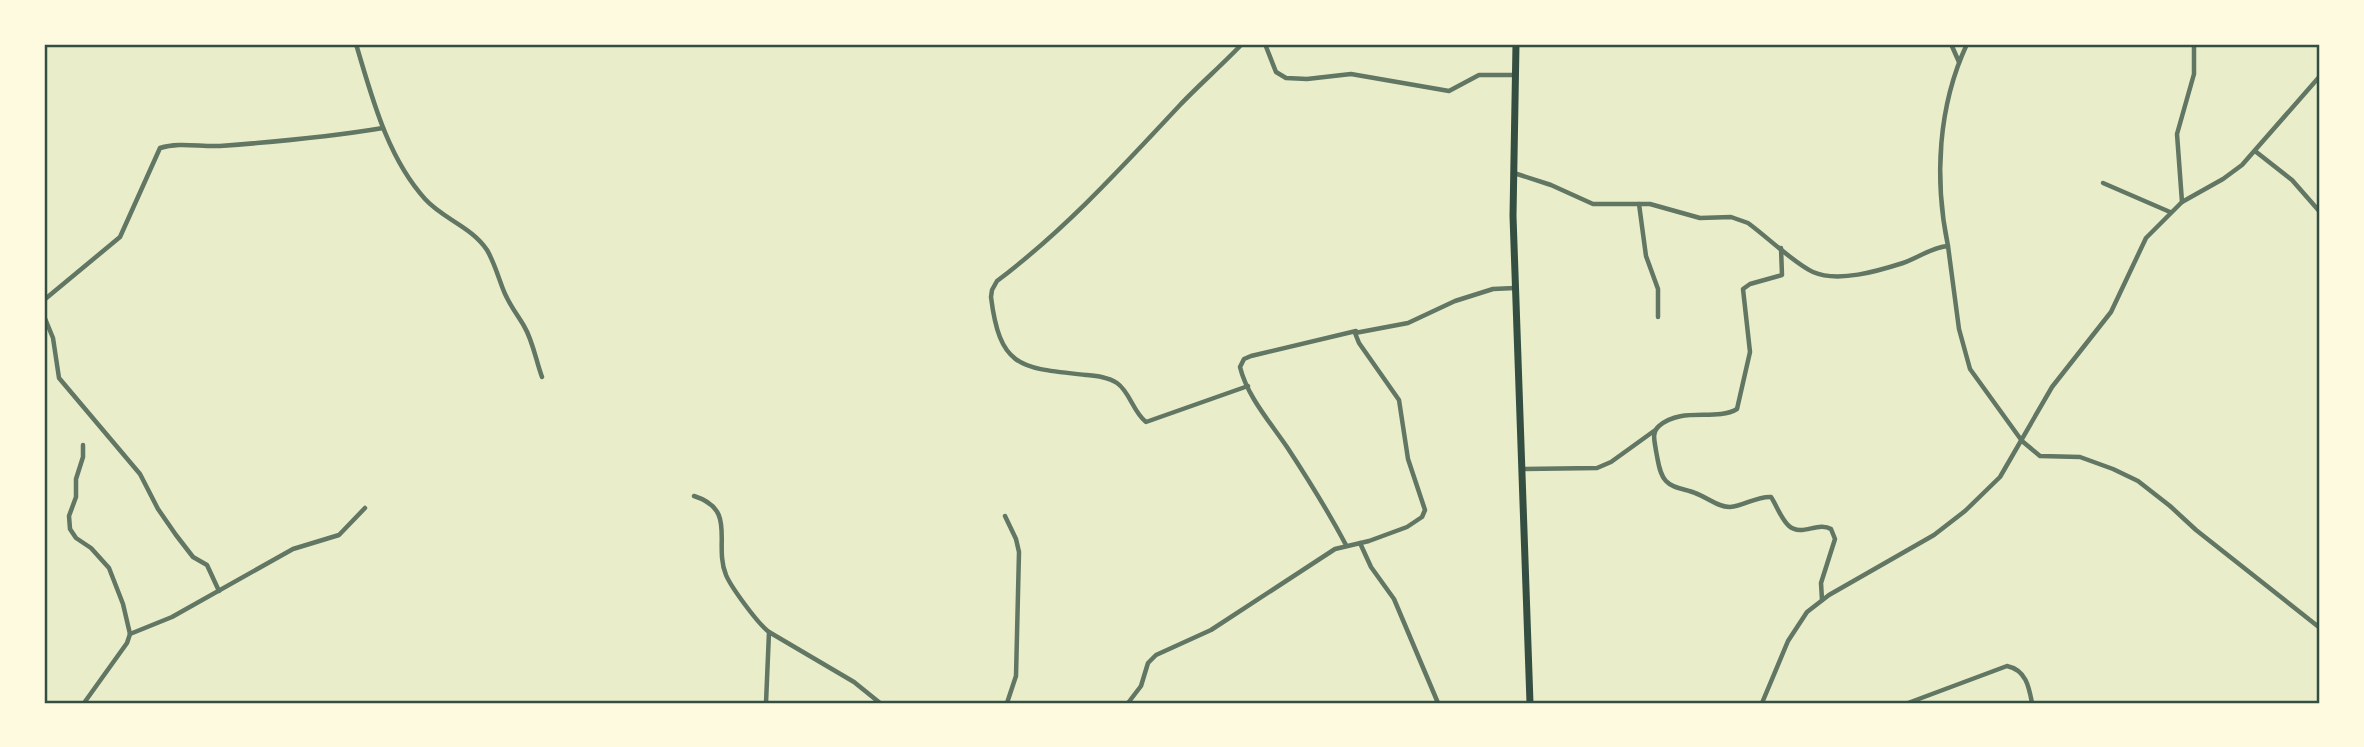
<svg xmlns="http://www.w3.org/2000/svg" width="2364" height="747" font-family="Literata,serif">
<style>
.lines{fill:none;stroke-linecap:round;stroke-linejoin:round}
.minor{stroke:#617663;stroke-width:4.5}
.trunk{stroke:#344e41;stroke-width:7}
.neatline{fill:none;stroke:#344e41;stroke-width:2.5}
</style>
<rect width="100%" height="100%" fill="#e9edc9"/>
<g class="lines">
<g class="minor">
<path d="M356,44c16,53 31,113 69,155 18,20 47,28 62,51 7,12 11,26 16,39 5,14 14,25 21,37 9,15 12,35 18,51"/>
<path d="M1242,44c-20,21 -42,40 -62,61 -58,62 -114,124 -183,176l-5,9 -1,7c9,72 30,71 95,78 10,1 22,2 31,8 13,9 16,29 29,39l102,-36"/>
<path d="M1265,44l11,28 10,6 21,1 44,-5 98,17 30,-16h36"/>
<path d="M1951,44l8,18"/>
<path d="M2255,151l37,29 28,32"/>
<path d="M1514,173l37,12 42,19h57l50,14 31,-1 17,6c18,13 47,41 65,49 25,11 65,-1 90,-9 15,-5 29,-16 45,-17l11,83 11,40 52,72 18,15 40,1 33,12 25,12 32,25 26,24 124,98"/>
<path d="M2103,183l67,29"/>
<path d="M2182,202l-5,-68 17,-60v-30"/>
<path d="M1639,204l7,52 12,33v28"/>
<path d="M1948,246c-14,-67 -10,-140 19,-202"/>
<path d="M1781,248l1,27 -32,9 -7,5 7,63 -13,57c-22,13 -54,-3 -78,17 -8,7 -4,16 -3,25 2,9 3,23 10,30 7,8 20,8 29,12 12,4 22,14 35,14 14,-1 27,-11 41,-10 6,9 10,22 18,29 13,11 29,-5 42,3l4,10 -14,44 1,17"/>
<path d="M44,300l76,-63 40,-89c19,-6 40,-1 60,-2 54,-4 109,-9 163,-18"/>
<path d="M44,316l9,22 6,40 81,96 18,35 18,26 17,22 14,8 12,26"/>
<path d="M83,445v12l-7,22v18l-7,19 1,13 6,9 15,10 18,20 14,36 7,30 -3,9 -43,60"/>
<path d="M1522,469l75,-1 14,-6 43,-31"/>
<path d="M694,496c44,14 19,47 32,79 5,12 32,49 43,57l-3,71"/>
<path d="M1005,516l11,23 3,13 -3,124 -9,27"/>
<path d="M1360,543l11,24 23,32 44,104"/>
<path d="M1346,545c-18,-34 -38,-66 -59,-98 -17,-25 -40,-51 -47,-80l4,-8 7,-3 105,-25"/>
<path d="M769,632l85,50 26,21"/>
<path d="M130,634l42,-17 121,-68 46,-14 26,-27"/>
<path d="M1128,703l13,-17 7,-23 8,-8 55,-25 124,-81 34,-8 38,-14 15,-10 3,-7 -17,-51 -9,-59 -40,-57 -4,-10 53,-10 47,-22 38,-12 22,-1"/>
<path d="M1762,703l26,-62 19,-29 22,-17 105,-60 31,-24 35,-34 52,-90 59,-75 35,-74 36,-36 41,-23 19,-14 78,-89"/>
<path d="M1908,703l99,-37c19,4 22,21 25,37"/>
</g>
<path class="trunk" d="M1516,44l-3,172 17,487"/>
</g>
<rect width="2364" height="747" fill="none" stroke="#fefae0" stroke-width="91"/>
<rect x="46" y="46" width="2272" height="656" class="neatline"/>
</svg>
